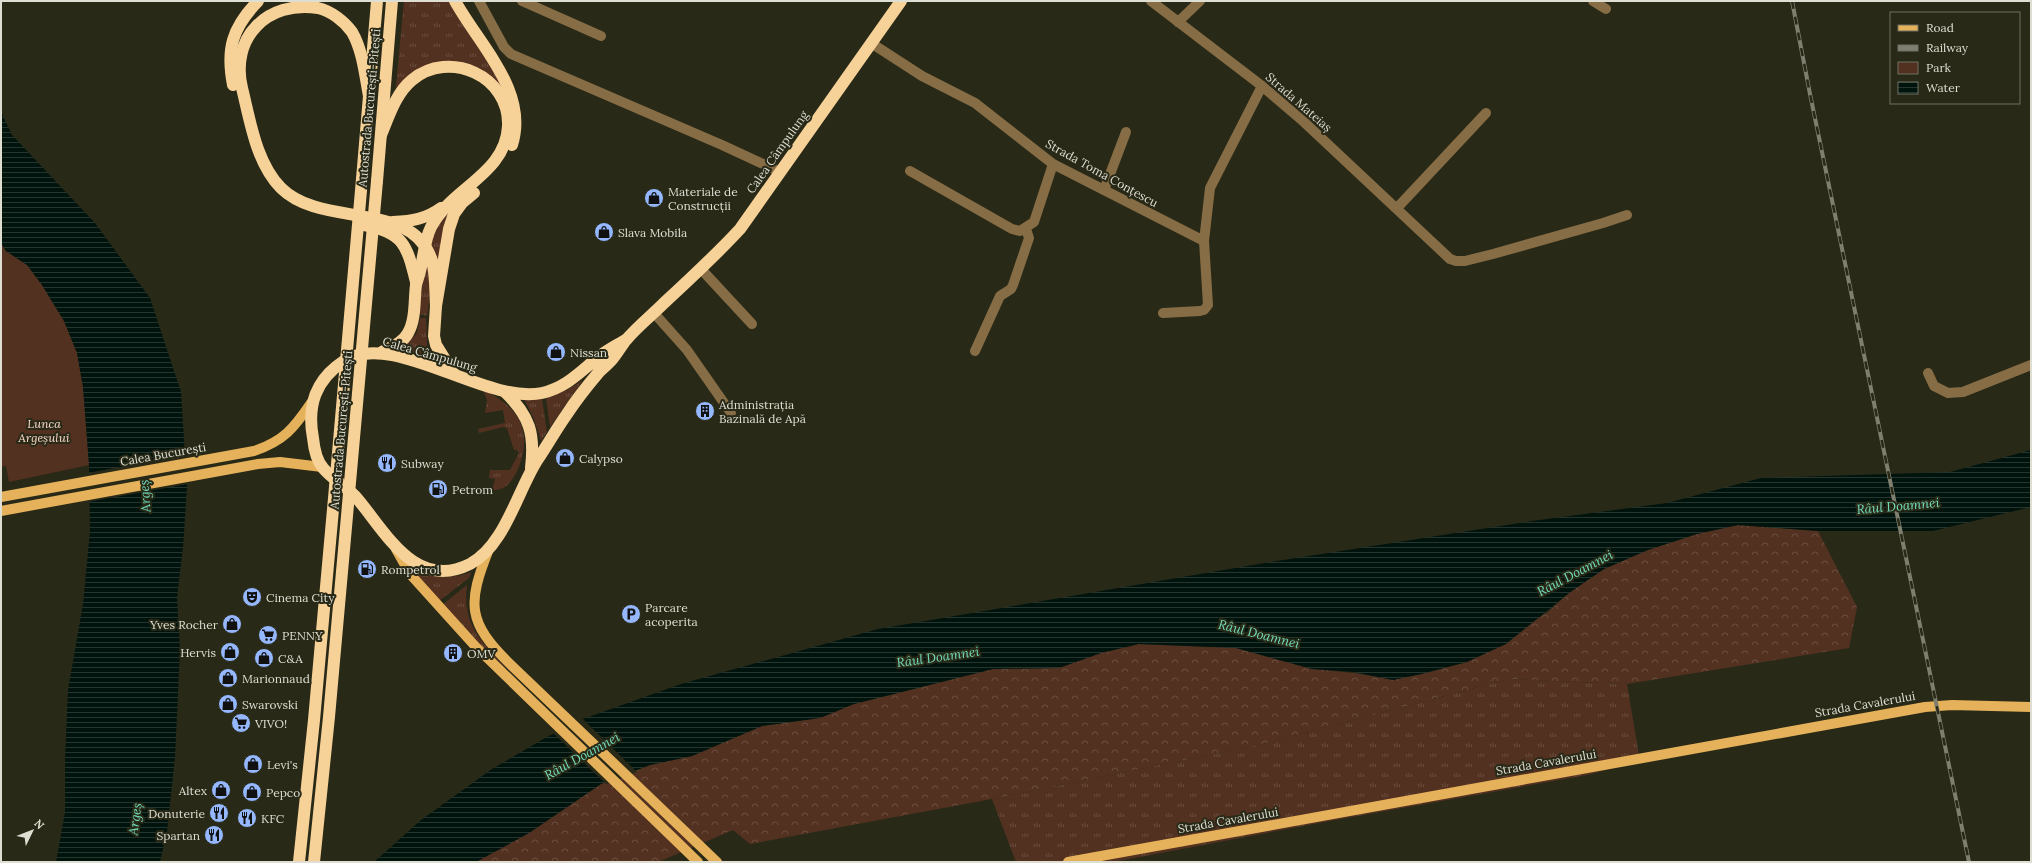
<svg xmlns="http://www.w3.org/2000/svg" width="2032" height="863" font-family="Lora,serif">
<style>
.grass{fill:url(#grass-tufts)}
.forest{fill:url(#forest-crowns)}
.park{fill:#533120}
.water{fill:url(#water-rules)}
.pier{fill:#292917}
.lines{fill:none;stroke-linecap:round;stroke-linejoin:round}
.minor{stroke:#866d45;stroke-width:10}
.major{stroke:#e5b15a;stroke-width:10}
.highway{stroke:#f7d298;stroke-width:12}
.rail-casing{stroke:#7f7f70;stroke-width:4}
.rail{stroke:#292917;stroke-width:2.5;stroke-dasharray:8;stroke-linecap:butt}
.highway-bridge{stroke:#f7d298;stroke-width:12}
.labels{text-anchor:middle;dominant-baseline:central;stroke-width:4;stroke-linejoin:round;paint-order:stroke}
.street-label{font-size:12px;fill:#deded3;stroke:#292917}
.poi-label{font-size:12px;fill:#deded3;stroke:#292917;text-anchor:start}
.park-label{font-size:12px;font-style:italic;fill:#fad8c7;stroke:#292917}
.water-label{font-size:13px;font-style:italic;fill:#72debc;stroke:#292917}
</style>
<defs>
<pattern id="grass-tufts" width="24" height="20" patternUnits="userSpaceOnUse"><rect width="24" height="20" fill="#533120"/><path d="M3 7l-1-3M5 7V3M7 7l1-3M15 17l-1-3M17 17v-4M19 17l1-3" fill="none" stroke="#6b4e40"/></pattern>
<pattern id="forest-crowns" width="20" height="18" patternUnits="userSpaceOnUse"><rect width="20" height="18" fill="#533120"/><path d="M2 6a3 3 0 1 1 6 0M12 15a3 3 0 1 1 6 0" fill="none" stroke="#6b4e40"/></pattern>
<pattern id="water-rules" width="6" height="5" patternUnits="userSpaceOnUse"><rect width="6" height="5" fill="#00130d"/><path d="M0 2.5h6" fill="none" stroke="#25352f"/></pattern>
</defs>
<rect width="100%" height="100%" fill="#292917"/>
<g class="grass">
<path d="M404,1h47l57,93 -27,-24 -15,-7 -19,-1 -52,34z"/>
<path d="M451,205l-6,19 -7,47c-13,-34 -9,-38 13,-66z"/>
<path d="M425,259c7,18 5,38 2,57l-8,-2z"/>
<path d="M420,318h6l1,27 7,14 -31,-10 14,-16z"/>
<path d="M583,380l-33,47 -4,-29 21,-8z"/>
<path d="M483,390c37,17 51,43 34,81 -6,12 -11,19 -25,19l3,-11 -6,-1 1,-8h20l9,-17 -2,-3h-3l-7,-22 -4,-1 -24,6 -1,-4 27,-6 -2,-13 -18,3 2,-13z"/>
<path d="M524,399h18l5,33 -6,9 -7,-22z"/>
<path d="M412,571c21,6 38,9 59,1l-2,6 -30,23z"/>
<path d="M467,585c-5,39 13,55 38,82v2l-63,-64z"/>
<path d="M1509,679l118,5 13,77 -53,14 -252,45 -222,42h-97l-24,-63 271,-55z"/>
</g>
<path class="forest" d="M1738,525l80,6 39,76 -8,41 -222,36 -118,-5 -246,65 -271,55 -242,45 -17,-14 -75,32h-182l53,-29 72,-49 49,-19 42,-9 70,-30 58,-8 34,-14 139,-35 66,-1 42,-15 38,-9 97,4 76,21 42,4 39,7 29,-6 45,-12 81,-50 21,-19 35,-24 44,-19 49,-16z"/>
<path class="park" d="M1,243l5,8 21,14 15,20 22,36 13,32 6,34 6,78 -80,17 -3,-16 -5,1z"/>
<g class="water">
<path d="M1,112l11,23 83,88 55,75 31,94 6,96 -4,59 -6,51 3,52 -5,107 -8,75 -7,30h-104l9,-50v-53l3,-69 15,-86 7,-73 -1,-66 -6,-78 -6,-34 -13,-32 -22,-36 -15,-20 -21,-14 -5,-8z"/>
<path d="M2031,450v57l-98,24h-115l-80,-6 -41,9 -49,16 -44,19 -35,24 -63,51 -39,18 -46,12 -28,6 -39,-8 -42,-3 -76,-21 -97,-4 -38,9 -42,15 -66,1 -139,35 -34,14 -58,8 -70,30 -42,9 -49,19 -72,49 -53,29h-102l47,-42 71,-51 53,-31 38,-19 98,-35 197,-55 399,-68 255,-40 135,-18 94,-25 189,-6z"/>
</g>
<g class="pier">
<path d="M187,455l1,29 -100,18 -1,-29z"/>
<path d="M582,718l55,54 -31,12 -54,-52z"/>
</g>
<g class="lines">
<g class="minor">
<path d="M479,1l25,46 7,7 211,91 58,27"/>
<path d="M522,1l79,35"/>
<path d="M1151,1l111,85 42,36 146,137 6,2h9l28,-7 110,-31 24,-8"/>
<path d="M1593,1l13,8"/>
<path d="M1178,22l22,-21"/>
<path d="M871,43l51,33 53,27 78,61 151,77"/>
<path d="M910,171l102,58 8,2 14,-9 19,-58"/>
<path d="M1104,190l22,-58"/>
<path d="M1397,208l89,-95"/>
<path d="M701,269l51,55"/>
<path d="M654,313l33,37 44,63"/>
<path d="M1163,313l37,-2 4,-1 4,-5 -4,-64 6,-53 52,-102"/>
<path d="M975,351l25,-55 11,-7 2,-4 16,-47 -3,-9"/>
<path d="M1928,373l6,13 14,7 15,-1 68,-27"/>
</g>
<g class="major">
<path d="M1,497l253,-46c30,-10 40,-23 57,-48"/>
<path d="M1,511l257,-47 22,-2 42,5"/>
<path d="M396,549l14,25 65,72 223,216"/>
<path d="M489,549c-22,55 -22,73 21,115l207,198"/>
<path d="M1068,862l857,-155 27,-2 79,2"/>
</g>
<g class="highway">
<path d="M455,1c24,44 74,90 57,144"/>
<path d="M233,85c-7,-36 -1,-57 25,-84"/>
<path d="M369,96c-4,-20 -6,-45 -17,-64 -8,-11 -21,-21 -34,-24 -51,-8 -88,30 -76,80 8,32 14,75 39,100 41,41 132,11 151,73 4,14 3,30 4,45"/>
<path d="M381,135c8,-19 15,-42 31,-55 37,-31 98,-4 96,46 -2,48 -57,62 -77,101 -7,14 -7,29 -11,44 -1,5 -3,9 -4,14 -2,15 0,34 -8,48 -5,10 -17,14 -26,19"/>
<path d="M362,179l15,-178"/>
<path d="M377,181l15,-180"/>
<path d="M393,222c19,-1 33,-3 48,-14"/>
<path d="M364,225c40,7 43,21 52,57"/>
<path d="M627,339c-8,5 -16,9 -23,14 -21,15 -35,34 -62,40 -56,12 -150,-64 -198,-32 -29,19 -37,45 -31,77 1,10 4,23 10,30 9,11 22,18 32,28 30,34 59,96 115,68 35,-18 48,-75 68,-105 10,-15 19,-31 29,-45 9,-14 21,-29 32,-42 5,-5 11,-9 15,-15 4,-5 8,-12 12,-17 12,-14 26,-25 38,-37 26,-24 52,-48 76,-74l161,-228"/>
<path d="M454,374l-18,-29 -2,-9 2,-30 13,-77 5,-15 8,-11 12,-10"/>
<path d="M505,392c25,24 30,42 26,76"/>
<path d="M299,862l15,-142 21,-233"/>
</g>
<g class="rail-casing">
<path id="rail" d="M1792,1l18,93 159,768"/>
</g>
<use href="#rail" class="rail"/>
<g class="highway-bridge">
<path d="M335,487l27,-308"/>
<path d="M314,862l15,-145 48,-536"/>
</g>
</g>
<defs>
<g id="shop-disc" transform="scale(1)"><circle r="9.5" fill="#94b7fd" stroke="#292917"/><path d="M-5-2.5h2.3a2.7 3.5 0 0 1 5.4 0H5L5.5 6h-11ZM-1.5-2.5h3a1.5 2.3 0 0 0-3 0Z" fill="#111"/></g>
<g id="building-disc" transform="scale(1)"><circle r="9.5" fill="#94b7fd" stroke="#292917"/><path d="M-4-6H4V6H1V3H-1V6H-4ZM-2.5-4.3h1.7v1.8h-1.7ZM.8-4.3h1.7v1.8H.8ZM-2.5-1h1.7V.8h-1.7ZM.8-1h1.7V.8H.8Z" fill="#111"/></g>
<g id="restaurant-disc" transform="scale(1)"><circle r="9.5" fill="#94b7fd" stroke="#292917"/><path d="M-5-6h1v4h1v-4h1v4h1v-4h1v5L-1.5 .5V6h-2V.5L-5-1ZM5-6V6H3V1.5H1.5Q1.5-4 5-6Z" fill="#111"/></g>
<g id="fuel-disc" transform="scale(1)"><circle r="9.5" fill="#94b7fd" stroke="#292917"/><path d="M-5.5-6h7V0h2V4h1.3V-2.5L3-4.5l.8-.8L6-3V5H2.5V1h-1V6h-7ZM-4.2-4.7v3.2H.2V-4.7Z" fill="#111"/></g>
<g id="theatre-disc" transform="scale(1)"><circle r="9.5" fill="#94b7fd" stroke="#292917"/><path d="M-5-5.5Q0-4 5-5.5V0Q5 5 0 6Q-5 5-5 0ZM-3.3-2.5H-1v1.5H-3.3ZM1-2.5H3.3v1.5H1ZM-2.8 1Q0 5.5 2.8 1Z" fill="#111"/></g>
<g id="parking-disc" transform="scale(1)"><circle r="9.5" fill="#94b7fd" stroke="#292917"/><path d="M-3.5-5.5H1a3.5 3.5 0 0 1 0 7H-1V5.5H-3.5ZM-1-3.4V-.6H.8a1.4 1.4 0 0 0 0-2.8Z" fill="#111"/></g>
<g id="supermarket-disc" transform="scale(1)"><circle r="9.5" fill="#94b7fd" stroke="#292917"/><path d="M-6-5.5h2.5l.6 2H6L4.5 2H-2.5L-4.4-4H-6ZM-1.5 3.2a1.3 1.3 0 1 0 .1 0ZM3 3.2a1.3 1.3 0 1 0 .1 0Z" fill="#111"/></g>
</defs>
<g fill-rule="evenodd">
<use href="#shop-disc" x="654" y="198"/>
<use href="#shop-disc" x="604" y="232"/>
<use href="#shop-disc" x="556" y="352"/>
<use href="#building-disc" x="705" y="411"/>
<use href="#shop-disc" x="565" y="458"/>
<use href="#restaurant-disc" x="387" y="463"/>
<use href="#fuel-disc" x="438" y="489"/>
<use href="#fuel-disc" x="367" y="569"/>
<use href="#theatre-disc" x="252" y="597"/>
<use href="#parking-disc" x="631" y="614"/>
<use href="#shop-disc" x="232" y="624"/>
<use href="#supermarket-disc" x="268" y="635"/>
<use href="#shop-disc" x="230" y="652"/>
<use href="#building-disc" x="453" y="653"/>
<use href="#shop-disc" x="264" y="658"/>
<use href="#shop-disc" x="228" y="678"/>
<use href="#shop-disc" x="228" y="704"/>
<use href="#supermarket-disc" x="241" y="723"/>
<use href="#shop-disc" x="253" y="764"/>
<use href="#shop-disc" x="221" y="790"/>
<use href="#shop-disc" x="252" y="792"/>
<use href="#restaurant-disc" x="219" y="813"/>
<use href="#restaurant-disc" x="247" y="818"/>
<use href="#restaurant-disc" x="214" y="835"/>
</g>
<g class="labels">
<g class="street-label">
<text transform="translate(1299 102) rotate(41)">Strada Mateiaș</text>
<text transform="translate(369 108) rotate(-85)">Autostrada București-Pitești</text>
<text transform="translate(777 152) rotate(-55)">Calea Câmpulung</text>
<text transform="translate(1102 173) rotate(29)">Strada Toma Conțescu</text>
<text transform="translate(430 354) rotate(16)">Calea Câmpulung</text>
<text transform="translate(341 430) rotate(-85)">Autostrada București-Pitești</text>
<text transform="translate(163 454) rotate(-10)">Calea București</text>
<text transform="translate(1865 704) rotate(-10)">Strada Cavalerului</text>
<text transform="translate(1546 762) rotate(-10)">Strada Cavalerului</text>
<text transform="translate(1228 820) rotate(-10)">Strada Cavalerului</text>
</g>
<g class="poi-label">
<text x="668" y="191">Materiale de<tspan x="668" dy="14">Construcții</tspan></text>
<text x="618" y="232">Slava Mobila</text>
<text x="570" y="352">Nissan</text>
<text x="719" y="404">Administrația<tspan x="719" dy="14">Bazinală de Apă</tspan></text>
<text x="579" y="458">Calypso</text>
<text x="401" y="463">Subway</text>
<text x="452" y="489">Petrom</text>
<text x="381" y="569">Rompetrol</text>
<text x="266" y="597">Cinema City</text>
<text x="645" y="607">Parcare<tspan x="645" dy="14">acoperita</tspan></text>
<text x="218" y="624" text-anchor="end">Yves Rocher</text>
<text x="282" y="635">PENNY</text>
<text x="216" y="652" text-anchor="end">Hervis</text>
<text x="467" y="653">OMV</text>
<text x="278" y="658">C&amp;A</text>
<text x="242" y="678">Marionnaud</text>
<text x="242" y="704">Swarovski</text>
<text x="255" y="723">VIVO!</text>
<text x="267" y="764">Levi's</text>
<text x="207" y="790" text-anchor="end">Altex</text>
<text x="266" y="792">Pepco</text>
<text x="205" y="813" text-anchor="end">Donuterie</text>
<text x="261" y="818">KFC</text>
<text x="200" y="835" text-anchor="end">Spartan</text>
</g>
<g class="park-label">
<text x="44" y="423">Lunca<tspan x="44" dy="14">Argeșului</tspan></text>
</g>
<g class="water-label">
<text transform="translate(145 496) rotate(-94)">Argeș</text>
<text transform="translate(1898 506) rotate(-5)">Râul Doamnei</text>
<text transform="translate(1575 573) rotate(-28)">Râul Doamnei</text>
<text transform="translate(1259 634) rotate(14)">Râul Doamnei</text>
<text transform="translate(938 657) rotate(-8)">Râul Doamnei</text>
<text transform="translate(582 756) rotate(-29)">Râul Doamnei</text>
<text transform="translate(135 819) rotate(-82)">Argeș</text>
</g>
</g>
<rect width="2032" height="863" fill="none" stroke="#deded3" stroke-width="4"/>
<rect x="1890" y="12" width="130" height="92" fill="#292917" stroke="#717162"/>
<rect x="1898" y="25" width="20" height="6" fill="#e5b15a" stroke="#717162"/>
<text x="1926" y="32" font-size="12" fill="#deded3">Road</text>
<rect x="1898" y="45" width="20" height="6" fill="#7f7f70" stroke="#717162"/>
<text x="1926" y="52" font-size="12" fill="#deded3">Railway</text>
<rect x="1898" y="62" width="20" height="12" fill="#533120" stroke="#717162"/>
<text x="1926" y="72" font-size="12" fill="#deded3">Park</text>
<rect x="1898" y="82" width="20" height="12" fill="url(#water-rules)" stroke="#717162"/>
<text x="1926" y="92" font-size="12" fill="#deded3">Water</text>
<g transform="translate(32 831) rotate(47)" stroke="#292917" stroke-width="3" paint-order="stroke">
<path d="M0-3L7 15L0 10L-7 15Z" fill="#deded3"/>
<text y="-6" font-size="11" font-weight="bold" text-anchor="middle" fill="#deded3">N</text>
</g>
</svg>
